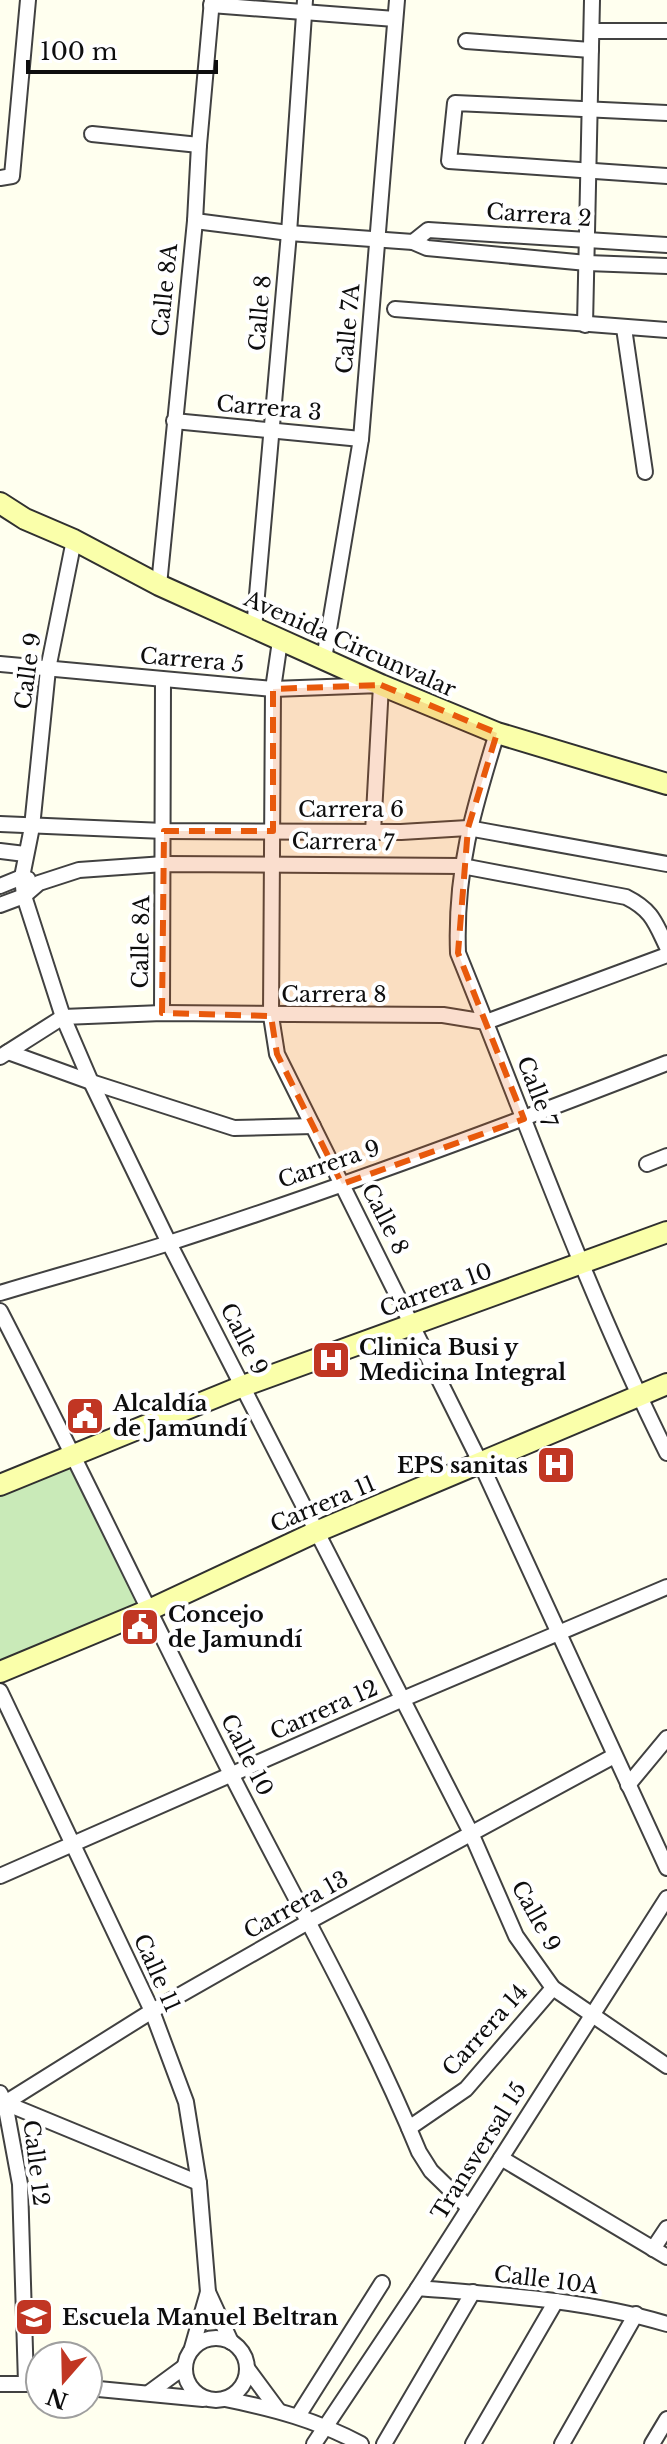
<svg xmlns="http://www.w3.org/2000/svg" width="667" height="2444" font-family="'Libre Baskerville',serif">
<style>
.green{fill:#c9eab8}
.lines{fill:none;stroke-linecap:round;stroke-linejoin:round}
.street-casing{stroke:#414141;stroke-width:18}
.secondary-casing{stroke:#303030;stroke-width:24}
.street{stroke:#fff;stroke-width:14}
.secondary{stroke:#faffaa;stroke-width:20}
.marked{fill:#e8590c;fill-opacity:0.2;stroke:#e8590c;stroke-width:6;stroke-dasharray:16 10;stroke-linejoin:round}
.labels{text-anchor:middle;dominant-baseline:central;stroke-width:8;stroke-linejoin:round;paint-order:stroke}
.street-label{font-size:22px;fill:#0e0e0e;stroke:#fff}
.poi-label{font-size:22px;font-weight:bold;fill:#0e0e0e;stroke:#fff;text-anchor:start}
</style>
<rect width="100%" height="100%" fill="#ffffef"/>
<path class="green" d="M74,1454l75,156 -149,62v-187z"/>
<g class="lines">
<g class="street-casing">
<g id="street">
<path d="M211,5l184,14"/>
<path d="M592,31h75"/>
<path d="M466,41l125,9"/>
<path d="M667,113l-212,-10 -6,58 218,15"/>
<path d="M92,134l107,11"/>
<path d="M0,178l12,-2 16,-176"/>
<path d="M195,221l94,12 124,9 14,6 160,15 80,3"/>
<path d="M413,242l15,-12 239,15"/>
<path d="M395,309l272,21"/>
<path d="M585,325l7,-325"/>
<path d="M624,328l21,144"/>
<path d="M174,421l187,18"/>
<path d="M74,540l-26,129 -16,158 -10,50 2,19 39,121 28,65 78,161 302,590 45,103 37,52 114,78"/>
<path d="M159,585l36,-364 4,-76 13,-145"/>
<path d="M254,629l35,-396 16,-233"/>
<path d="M280,641l-7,48 -2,327 6,38 204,410 186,404"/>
<path d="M324,659l37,-220 36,-439"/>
<path d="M0,664l273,25 108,-4 -8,147"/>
<path d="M497,733c-24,78 -42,137 -39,220 68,167 128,338 209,500"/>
<path d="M0,824l164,7 237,1 67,-4 199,36"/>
<path d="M0,851l25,3"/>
<path d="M0,886l22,-9 6,2"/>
<path d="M0,905l24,-9 15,-13 40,-13 85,-6 298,2 164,31c26,13 29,25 41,50"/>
<path d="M162,1013l1,-333"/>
<path d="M8,1052l83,30 143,46 79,-2"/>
<path d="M0,1057l63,-40 99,-4 281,2 43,7 181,-67"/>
<path d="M647,1164l20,-8"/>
<path d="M0,1293c56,-17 113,-32 169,-50 168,-54 334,-116 498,-180"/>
<path d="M0,1311c79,153 152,308 230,461 64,126 135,249 189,380l12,19 38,37"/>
<path d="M0,1691l152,320 34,91 13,81 9,109 23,50"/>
<path d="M628,1785l39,-47"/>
<path d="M0,1876l403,-177 264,-112"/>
<path d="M0,2093l5,10 15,81 6,199"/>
<path d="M5,2103l147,-92 158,-90 304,-165"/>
<path d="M5,2103l194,80"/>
<path d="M409,2128l57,-39 87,-101"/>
<path d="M501,2158l166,99"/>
<path d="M653,2249l14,-21"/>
<path d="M418,2288c83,7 169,12 249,36"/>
<circle cx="216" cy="2369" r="31"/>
<path d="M192,2348l16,-56"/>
<path d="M247,2368l31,42"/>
<path d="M0,2384h40"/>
<path d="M88,2388l115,11"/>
<path d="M150,2392l34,-25"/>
<path d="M225,2399c50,10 91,21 136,45"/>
<path d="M298,2416l84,-133"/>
<path d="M314,2444l104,-156 249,-390"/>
<path d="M384,2444l89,-152"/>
<path d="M473,2444l83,-143"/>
<path d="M562,2444l74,-130"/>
<path d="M652,2444l15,-25"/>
</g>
</g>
<g class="secondary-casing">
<g id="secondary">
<path d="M0,503l25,16 49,21 85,45 222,100 116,48 170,51"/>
<path d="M0,1485l243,-99 424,-154"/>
<path d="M0,1672l149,-62 167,-78 351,-148"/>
</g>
</g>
<use href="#street" class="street"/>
<use href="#secondary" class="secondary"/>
</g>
<path class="marked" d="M381,685l116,48 -29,95 -10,125 66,166 -182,65 -65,-130 -6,-38 -109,-3 2,-182h109v-142z"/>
<defs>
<g id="hospital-square" transform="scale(2)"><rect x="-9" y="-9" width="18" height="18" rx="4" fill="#c13623" stroke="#fff"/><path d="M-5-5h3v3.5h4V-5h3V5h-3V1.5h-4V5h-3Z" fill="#fff"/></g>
<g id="civic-square" transform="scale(2)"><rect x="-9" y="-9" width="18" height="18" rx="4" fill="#c13623" stroke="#fff"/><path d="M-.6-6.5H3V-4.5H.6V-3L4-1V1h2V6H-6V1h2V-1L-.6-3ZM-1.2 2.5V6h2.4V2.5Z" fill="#fff"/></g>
<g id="school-square" transform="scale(2)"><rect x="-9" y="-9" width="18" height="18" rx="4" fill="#c13623" stroke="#fff"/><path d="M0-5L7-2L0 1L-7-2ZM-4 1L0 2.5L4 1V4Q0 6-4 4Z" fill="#fff"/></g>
</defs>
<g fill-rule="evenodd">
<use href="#hospital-square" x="331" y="1360"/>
<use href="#civic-square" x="85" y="1416"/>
<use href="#hospital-square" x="556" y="1465"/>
<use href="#civic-square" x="140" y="1627"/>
<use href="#school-square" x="34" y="2317"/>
</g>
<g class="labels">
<g class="street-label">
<text transform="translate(539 215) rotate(4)">Carrera 2</text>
<text transform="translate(165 290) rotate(-84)">Calle 8A</text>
<text transform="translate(260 313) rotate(-85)">Calle 8</text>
<text transform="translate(348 329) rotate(-85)">Calle 7A</text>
<text transform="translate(269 408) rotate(5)">Carrera 3</text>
<text transform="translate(350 644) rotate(24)">Avenida Circunvalar</text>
<text transform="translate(192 660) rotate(5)">Carrera 5</text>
<text transform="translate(28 671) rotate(-82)">Calle 9</text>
<text x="351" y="809">Carrera 6</text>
<text transform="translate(343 842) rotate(1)">Carrera 7</text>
<text transform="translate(141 942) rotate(-89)">Calle 8A</text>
<text x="334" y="994">Carrera 8</text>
<text transform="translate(537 1092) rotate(69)">Calle 7</text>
<text transform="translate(329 1164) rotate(-19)">Carrera 9</text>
<text transform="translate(385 1219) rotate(63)">Calle 8</text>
<text transform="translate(436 1290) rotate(-20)">Carrera 10</text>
<text transform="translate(244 1339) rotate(63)">Calle 9</text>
<text transform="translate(323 1504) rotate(-23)">Carrera 11</text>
<text transform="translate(324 1710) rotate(-24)">Carrera 12</text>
<text transform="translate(247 1755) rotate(63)">Calle 10</text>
<text transform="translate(296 1905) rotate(-29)">Carrera 13</text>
<text transform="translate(536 1916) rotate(61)">Calle 9</text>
<text transform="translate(157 1973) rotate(66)">Calle 11</text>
<text transform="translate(485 2030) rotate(-48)">Carrera 14</text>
<text transform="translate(479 2151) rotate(-58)">Transversal 15</text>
<text transform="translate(36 2163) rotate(83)">Calle 12</text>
<text transform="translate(546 2280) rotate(7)">Calle 10A</text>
</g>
<g class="poi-label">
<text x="359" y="1347">Clinica Busi y<tspan x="359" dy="25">Medicina Integral</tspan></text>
<text x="113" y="1403">Alcaldía<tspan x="113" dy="25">de Jamundí</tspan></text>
<text x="528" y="1465" text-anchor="end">EPS sanitas</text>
<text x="168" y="1614">Concejo<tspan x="168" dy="25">de Jamundí</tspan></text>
<text x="62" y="2317">Escuela Manuel Beltran</text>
</g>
</g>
<g transform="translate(64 2380) rotate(200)"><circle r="38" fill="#ffffff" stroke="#9f9f9f" stroke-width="2"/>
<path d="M0-6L14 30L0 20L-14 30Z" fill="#c13623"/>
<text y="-12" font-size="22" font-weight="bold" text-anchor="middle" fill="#0e0e0e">N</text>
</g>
<path d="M28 60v12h188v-12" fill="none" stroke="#0e0e0e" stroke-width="4"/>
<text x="40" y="60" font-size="24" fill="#0e0e0e" stroke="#ffffff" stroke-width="6" paint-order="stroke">100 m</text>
</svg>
